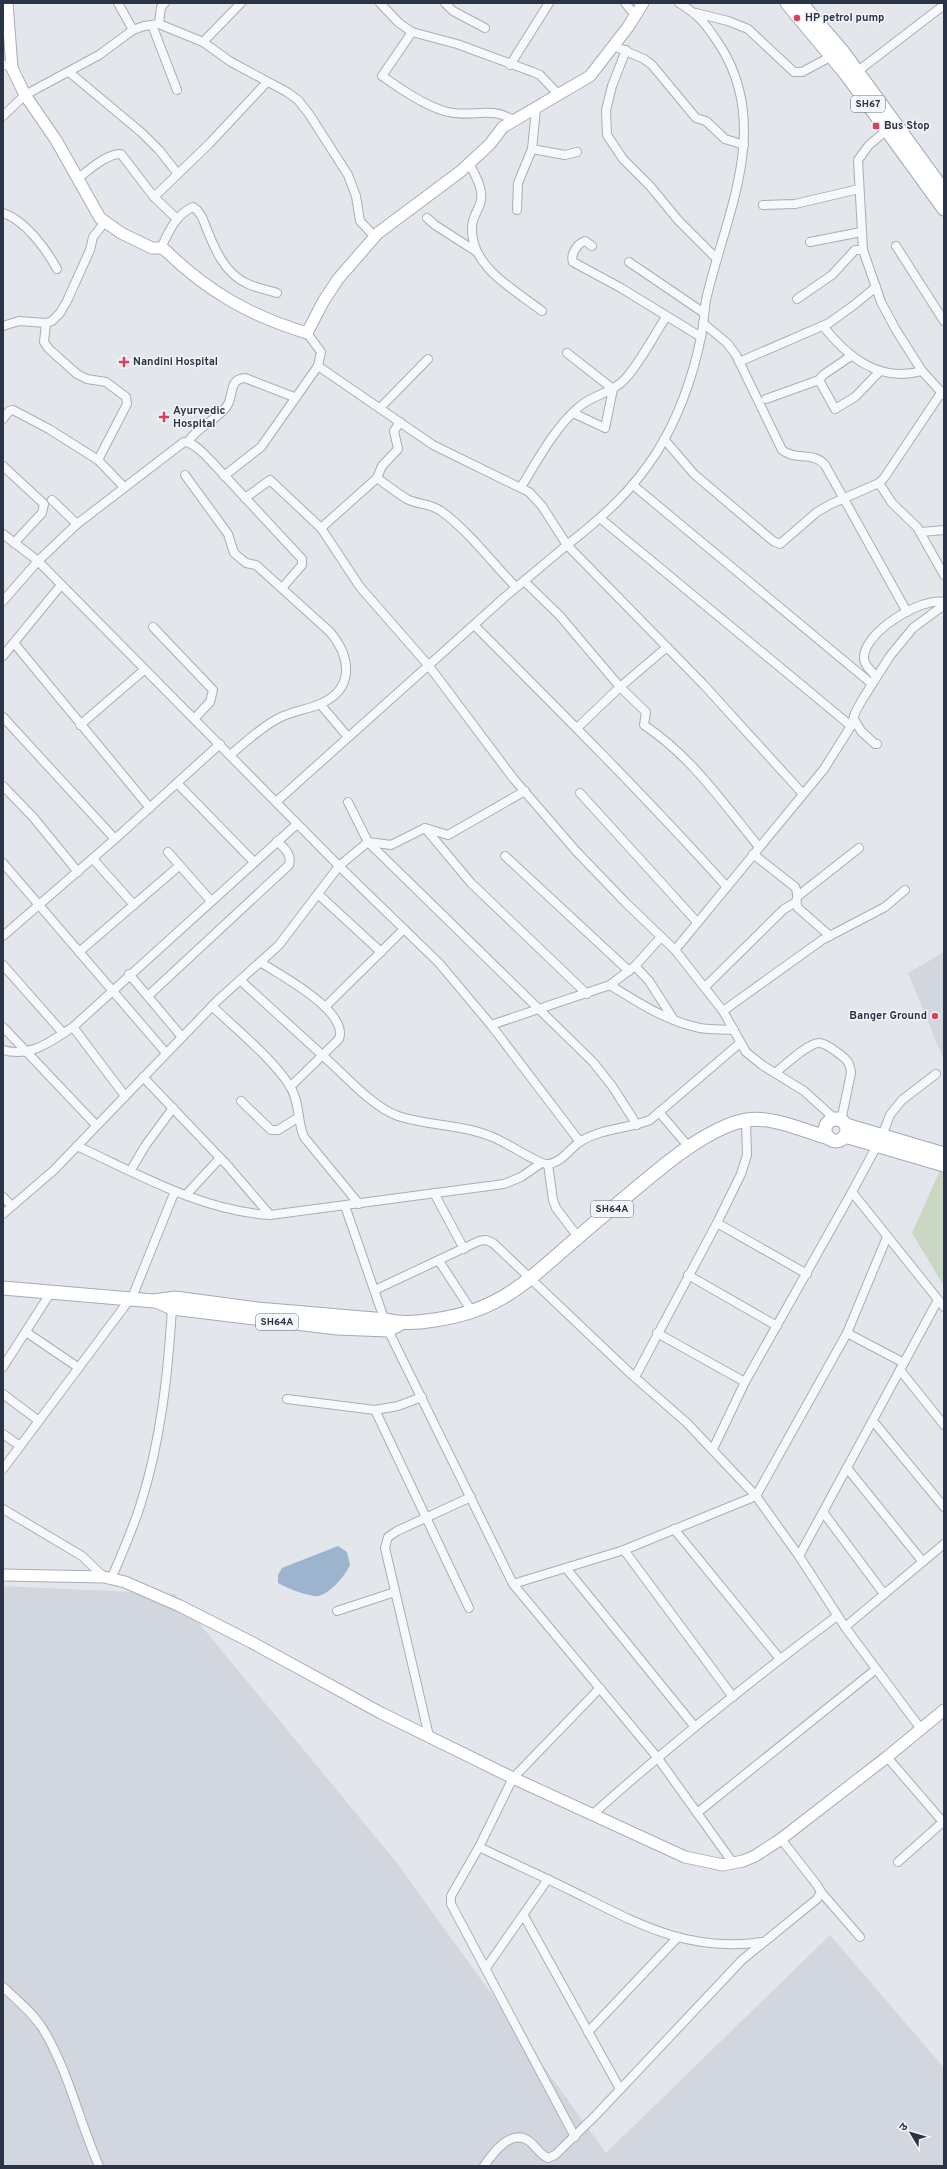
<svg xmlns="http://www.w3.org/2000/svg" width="947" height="2169" font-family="Overpass,'Noto Sans Devanagari',sans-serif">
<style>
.built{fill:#d1d6df}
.green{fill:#c9d7c4}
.water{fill:#9db4ce}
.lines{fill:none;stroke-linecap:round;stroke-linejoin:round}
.street-casing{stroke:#a8aeb7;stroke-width:10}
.secondary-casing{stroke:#a8aeb7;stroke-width:13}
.primary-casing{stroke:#a2abb9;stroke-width:15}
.street{stroke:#f7f8fa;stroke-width:8}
.secondary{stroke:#fff;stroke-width:11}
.primary{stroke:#fff;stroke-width:13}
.poi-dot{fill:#d84256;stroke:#f4f6f9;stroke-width:1.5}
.labels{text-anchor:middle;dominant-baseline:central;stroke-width:3;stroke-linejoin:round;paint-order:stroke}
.shield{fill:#f4f6f9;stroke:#676e7c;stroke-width:1}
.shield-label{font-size:10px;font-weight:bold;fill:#2a3446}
.poi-label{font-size:11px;font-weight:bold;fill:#2a3446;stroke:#f4f6f9;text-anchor:start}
</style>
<rect width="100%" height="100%" fill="#e3e7ec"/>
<g class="built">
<path d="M944,952v108l-36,-87z"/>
<path d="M3,1586l172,8 222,269 209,290 224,-218 114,133v98h-941z"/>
</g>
<path class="green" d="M942,1166l2,1v119l-32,-53z"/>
<path class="water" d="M338,1546l9,6 3,13c-5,11 -23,33 -36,31 -12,-2 -25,-7 -36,-13v-8l4,-7z"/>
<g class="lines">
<g class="street-casing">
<g id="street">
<path d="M118,3l15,27"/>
<path d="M380,3l19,20 13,9 45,12 76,28 7,3 18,19"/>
<path d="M445,3l8,8 32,17"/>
<path d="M625,3l10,12"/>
<path d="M679,3c22,13 28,23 42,44 51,82 4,169 -15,253 -2,12 -2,25 -5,37 -8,39 -23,81 -44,115 -25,39 -54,65 -90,93l136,139 100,110"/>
<path d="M696,13l32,8 20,8 46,43h8l30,-16"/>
<path d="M159,24l2,-17 4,-4"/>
<path d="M152,25l25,65"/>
<path d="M412,32l-30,44c19,13 40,28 62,35 25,8 46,-6 69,9"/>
<path d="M203,42l38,-39"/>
<path d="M614,46l30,13 8,6 44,53 10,3 19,18 19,6"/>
<path d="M626,50l-14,36 -6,24 1,25 16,24 27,27 28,34 39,39"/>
<path d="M3,64l9,4"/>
<path d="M510,65l39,-62"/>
<path d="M858,71l86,-66"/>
<path d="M69,72l73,61 17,17 19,24"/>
<path d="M3,116l22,-21 74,-40 34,-25 11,-4 15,-2 44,18 28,20 56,30 11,8 11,14 39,61 8,21 4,25 15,16"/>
<path d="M887,130l-18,15 -11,15 5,90 18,52 15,28 26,41 22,24"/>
<path d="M532,149l33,6 12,-3"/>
<path d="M469,163c6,12 16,28 11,41 -3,8 -8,15 -8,23 -2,40 43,63 70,84"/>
<path d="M77,179c11,-8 30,-26 44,-25l33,43 23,22"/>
<path d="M154,197l55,-53 58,-62"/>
<path d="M763,205l32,-1 64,-15"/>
<path d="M517,210l1,-27 14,-34 4,-40"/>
<path d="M3,213c22,7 43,36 54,56"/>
<path d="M427,218l8,7 42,27"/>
<path d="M810,242l51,-10"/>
<path d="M592,246l-7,-5c-7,2 -15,13 -12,21l48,26 80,49"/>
<path d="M896,246l48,75"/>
<path d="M161,248c7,-15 15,-34 32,-41l4,3 5,7c10,25 20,56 46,67 9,4 20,6 29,9"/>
<path d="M629,262l75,51"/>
<path d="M797,299l35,-24 23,-25h8"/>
<path d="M46,323l-2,19 5,7 28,25 10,5 19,3 20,15 1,7 -29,56"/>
<path d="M703,323l24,20 9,12 46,95c13,11 32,1 43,15l82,147"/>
<path d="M3,326l16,-5 27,2 6,-2 8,-8 7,-12 23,-51 3,-13 12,-15"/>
<path d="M823,326c25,32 57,57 99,45"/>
<path d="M567,353l46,36 -8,39 -32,-15"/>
<path d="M851,356l-28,19 -4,5 16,29 20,-12 25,-26"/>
<path d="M739,362l90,-39 25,-18 22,-18"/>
<path d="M766,399l53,-19"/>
<path d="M380,408l48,-49"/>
<path d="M3,419l6,-8 4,-1 36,19 49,31 26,27"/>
<path d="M664,439l30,35 79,67 7,3 37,-32 14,-8 48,-21 5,-5 57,-85"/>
<path d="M188,442c10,-16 28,-21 39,-36 7,-10 1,-27 18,-28l49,19"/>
<path d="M3,466l41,38 -2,9 -28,30"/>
<path d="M185,475l43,59 6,19 12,10 10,2 74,67c21,25 25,57 -10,72 -14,6 -28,7 -41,14 -18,9 -33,24 -49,37"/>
<path d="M224,476l37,-29 57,-81 3,-14 -14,-19"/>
<path d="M377,478c10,7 20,15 30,21 11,6 23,4 34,12 29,21 50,51 75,76"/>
<path d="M879,483l13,20 25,24 27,48"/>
<path d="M633,485l239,199"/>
<path d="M521,487c17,-27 33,-59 59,-81 13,-11 32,-13 44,-26 15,-15 30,-45 42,-63"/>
<path d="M245,498l25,-18 51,48 39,59 69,79 84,112 63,73 50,52 49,47 48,61 23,41 16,13 42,26 31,28"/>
<path d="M52,500l25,24"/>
<path d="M601,519l250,207"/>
<path d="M321,528l56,-50 5,-12 16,-17 -4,-18 6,-9"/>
<path d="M921,532l23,-2"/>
<path d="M3,534l35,27 301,305 100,97 52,62 89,117"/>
<path d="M524,581l36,35 60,71 26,25 -2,13c48,32 79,78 115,122"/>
<path d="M3,601l35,-40 39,-37 107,-82c10,0 20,12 27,19l91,98v6l-20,23"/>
<path d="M474,625c86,86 171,171 253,262"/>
<path d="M153,627l60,63 -3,12 -16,17"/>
<path d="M14,643l136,165"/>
<path d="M3,656l58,-71"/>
<path d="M876,676c-5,-5 -11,-10 -12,-17 -2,-26 57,-62 80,-57"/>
<path d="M320,704l28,33"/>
<path d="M3,717l112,122"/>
<path d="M854,719l7,12 14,13h2"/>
<path d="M80,725l64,-55"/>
<path d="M577,728l43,-41 47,-40"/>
<path d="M177,783l77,79"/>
<path d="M3,786l30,31 45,55"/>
<path d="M580,793l117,129"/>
<path d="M276,802l230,-206 61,-51 -25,-39 -13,-14 -96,-47 -115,-79"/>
<path d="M348,802l20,40 225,220 19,24 25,39"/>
<path d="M425,828l46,55 116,111"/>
<path d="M168,852l43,49"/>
<path d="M753,854l42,33c5,8 -1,14 3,21l32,28"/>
<path d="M505,856l124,115"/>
<path d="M93,859l41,46"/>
<path d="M3,863l163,190"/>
<path d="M318,894l63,58"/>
<path d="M798,896l61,-48"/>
<path d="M3,936l112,-97 105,-95"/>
<path d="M675,950l149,-181 27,-43 4,-13 7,-13 28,-44 23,-28 31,-23"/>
<path d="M79,952l100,-86"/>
<path d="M260,962c20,13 89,49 79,77l-49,48"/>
<path d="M3,965l60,68"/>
<path d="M635,966l14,15 25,39"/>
<path d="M129,974l53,63"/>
<path d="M240,980c31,28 61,56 92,84 18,17 43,44 66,52 30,10 63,8 92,20 13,4 48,28 57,28 14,0 23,-16 34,-23 22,-13 46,-12 69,-21l90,-77"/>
<path d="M610,985c29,18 56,36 90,43 11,2 23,1 34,2"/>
<path d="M705,987l79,-78 12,-7"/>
<path d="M148,996l141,-131c3,-11 -4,-16 -12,-24"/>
<path d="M212,1006c26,25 58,50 78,80 10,16 7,35 14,51l55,67"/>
<path d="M325,1007l79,-78"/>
<path d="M723,1011l99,-71 63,-33 20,-17"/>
<path d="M491,1025l119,-40 25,-19 26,-29"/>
<path d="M3,1027l93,98"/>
<path d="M73,1027l52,69"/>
<path d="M3,1050c28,8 48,-9 70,-23l224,-203"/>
<path d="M775,1073c9,-7 33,-30 44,-30 7,0 13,6 19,10 9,6 12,10 13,20l-10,48"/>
<path d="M143,1077l84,88 43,50"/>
<path d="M241,1101l30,29h7l21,-13"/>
<path d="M659,1112l29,34"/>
<path d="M77,1146c61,28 125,65 193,69l234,-31 17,-7 19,-13"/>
<path d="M548,1164l5,36 3,8 22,29"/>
<path d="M131,1170l14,-24 28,-38"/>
<path d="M852,1192l92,115"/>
<path d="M434,1193l30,56"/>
<path d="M186,1195l34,-37"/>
<path d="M3,1197l9,9"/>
<path d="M345,1206l43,124 125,254 144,173 76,106"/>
<path d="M3,1214l51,-44 164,-170 61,-55 60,-79 29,-24 23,3 34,-17 23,7 77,-44"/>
<path d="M717,1223l90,51"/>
<path d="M439,1261l34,52"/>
<path d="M688,1275l89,51"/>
<path d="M375,1290l104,-49 7,-1 7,3 138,131 56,49 69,73 43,60 46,71 76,102"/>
<path d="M26,1332l53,36"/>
<path d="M657,1333l88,49 -32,67"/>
<path d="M847,1333l57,30"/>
<path d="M3,1367l48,-75"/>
<path d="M900,1370l44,55"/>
<path d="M635,1377l82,-154 24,-49 6,-19 -1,-35"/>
<path d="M745,1382l107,-190 30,-56 8,-21 12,-15 34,-26"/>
<path d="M3,1394l36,27"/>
<path d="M287,1399l88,11 23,-4 24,-9"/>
<path d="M375,1410l94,198"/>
<path d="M873,1421l71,86"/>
<path d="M3,1434l17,12"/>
<path d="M847,1468l76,94"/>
<path d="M3,1469l130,-174 42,-104"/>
<path d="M3,1509l79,47 22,21"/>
<path d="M823,1512l61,82"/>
<path d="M674,1529l106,130"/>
<path d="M624,1550l109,147"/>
<path d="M799,1556l139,-256"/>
<path d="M566,1568l129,159"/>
<path d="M111,1579c11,-25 22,-50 30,-76 20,-63 27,-130 31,-195"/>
<path d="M513,1584l111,-34 132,-54 91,-163 40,-96"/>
<path d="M337,1611l58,-19"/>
<path d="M845,1627l99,-83"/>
<path d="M429,1736l-44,-188 3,-11 9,-6 74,-34"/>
<path d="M887,1757l56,65"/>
<path d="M697,1813l178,-143"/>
<path d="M593,1814c78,-70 160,-135 244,-198"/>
<path d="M479,1847c31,15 63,29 93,44 64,32 116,62 190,51"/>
<path d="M898,1862l46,-41"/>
<path d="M821,1892l39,45"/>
<path d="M524,1916l96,173"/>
<path d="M486,1968l62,-89"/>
<path d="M3,1987c14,13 30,26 40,42 26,43 36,92 56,137"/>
<path d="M588,2032l90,-95"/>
<path d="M575,2137l-124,-233v-8l28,-49 34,-69 87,-90"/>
<path d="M484,2166c9,-13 27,-38 45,-25 7,5 10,13 19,17l7,-3 41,-40 146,-155 75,-61 4,-7 -4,-7 -36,-46"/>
</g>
</g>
<g class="secondary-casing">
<g id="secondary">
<path d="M7,3l5,65 13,27 31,45 44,78 21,15 31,15h9l4,2c42,41 85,66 142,83l16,-31 15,-23 40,-46 83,-62 29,-27 13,-17 87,-51 38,-49 15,-24"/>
<path d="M3,1575l101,2 21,5 55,24 71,36 130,71 132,65 172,79 38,8 20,-4 12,-5 26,-17 106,-82 57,-47"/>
</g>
</g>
<g class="primary-casing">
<g id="primary">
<path d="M787,3l59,71 98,135"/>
<path d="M801,3l42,49 101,139"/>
<circle cx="836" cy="1130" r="11"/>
<path d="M846,1125l98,29"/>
<path d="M845,1136l99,29"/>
<path d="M3,1288l151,13 21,-3 82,11 129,11c16,4 31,3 48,0 67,-9 94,-40 143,-82 24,-21 50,-42 74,-62 25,-21 64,-51 96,-56 27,-4 56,11 82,18"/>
<path d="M156,1301l16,7 165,20 51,2 12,-6"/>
</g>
</g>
<use href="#street" class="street"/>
<use href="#secondary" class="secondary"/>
<use href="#primary" class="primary"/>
</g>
<g class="poi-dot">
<circle cx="797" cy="18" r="4"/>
<rect x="872" y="122" width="8" height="8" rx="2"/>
<path d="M122 356h4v4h4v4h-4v4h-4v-4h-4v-4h4z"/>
<path d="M162 411h4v4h4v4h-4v4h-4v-4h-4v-4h4z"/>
<circle cx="935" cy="1016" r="4"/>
</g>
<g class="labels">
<g class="shield">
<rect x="851" y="96" width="34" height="16" rx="3"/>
<rect x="591" y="1201" width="42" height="16" rx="3"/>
<rect x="256" y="1314" width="42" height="16" rx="3"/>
</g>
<g class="shield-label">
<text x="868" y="104">SH67</text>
<text x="612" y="1209">SH64A</text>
<text x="277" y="1322">SH64A</text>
</g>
<g class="poi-label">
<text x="805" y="18">HP petrol pump</text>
<text x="884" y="126">Bus Stop</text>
<text x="133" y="362">Nandini Hospital</text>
<text x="173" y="411">Ayurvedic<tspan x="173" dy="13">Hospital</tspan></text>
<text x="927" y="1016" text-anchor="end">Banger Ground</text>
</g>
</g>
<rect width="947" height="2169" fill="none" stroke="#2a3446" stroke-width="8"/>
<g transform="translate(911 2133) rotate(308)" stroke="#f4f6f9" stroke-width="3" paint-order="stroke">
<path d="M0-3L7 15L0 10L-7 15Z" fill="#2a3446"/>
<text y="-6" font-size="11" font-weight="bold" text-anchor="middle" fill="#2a3446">उ</text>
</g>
</svg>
